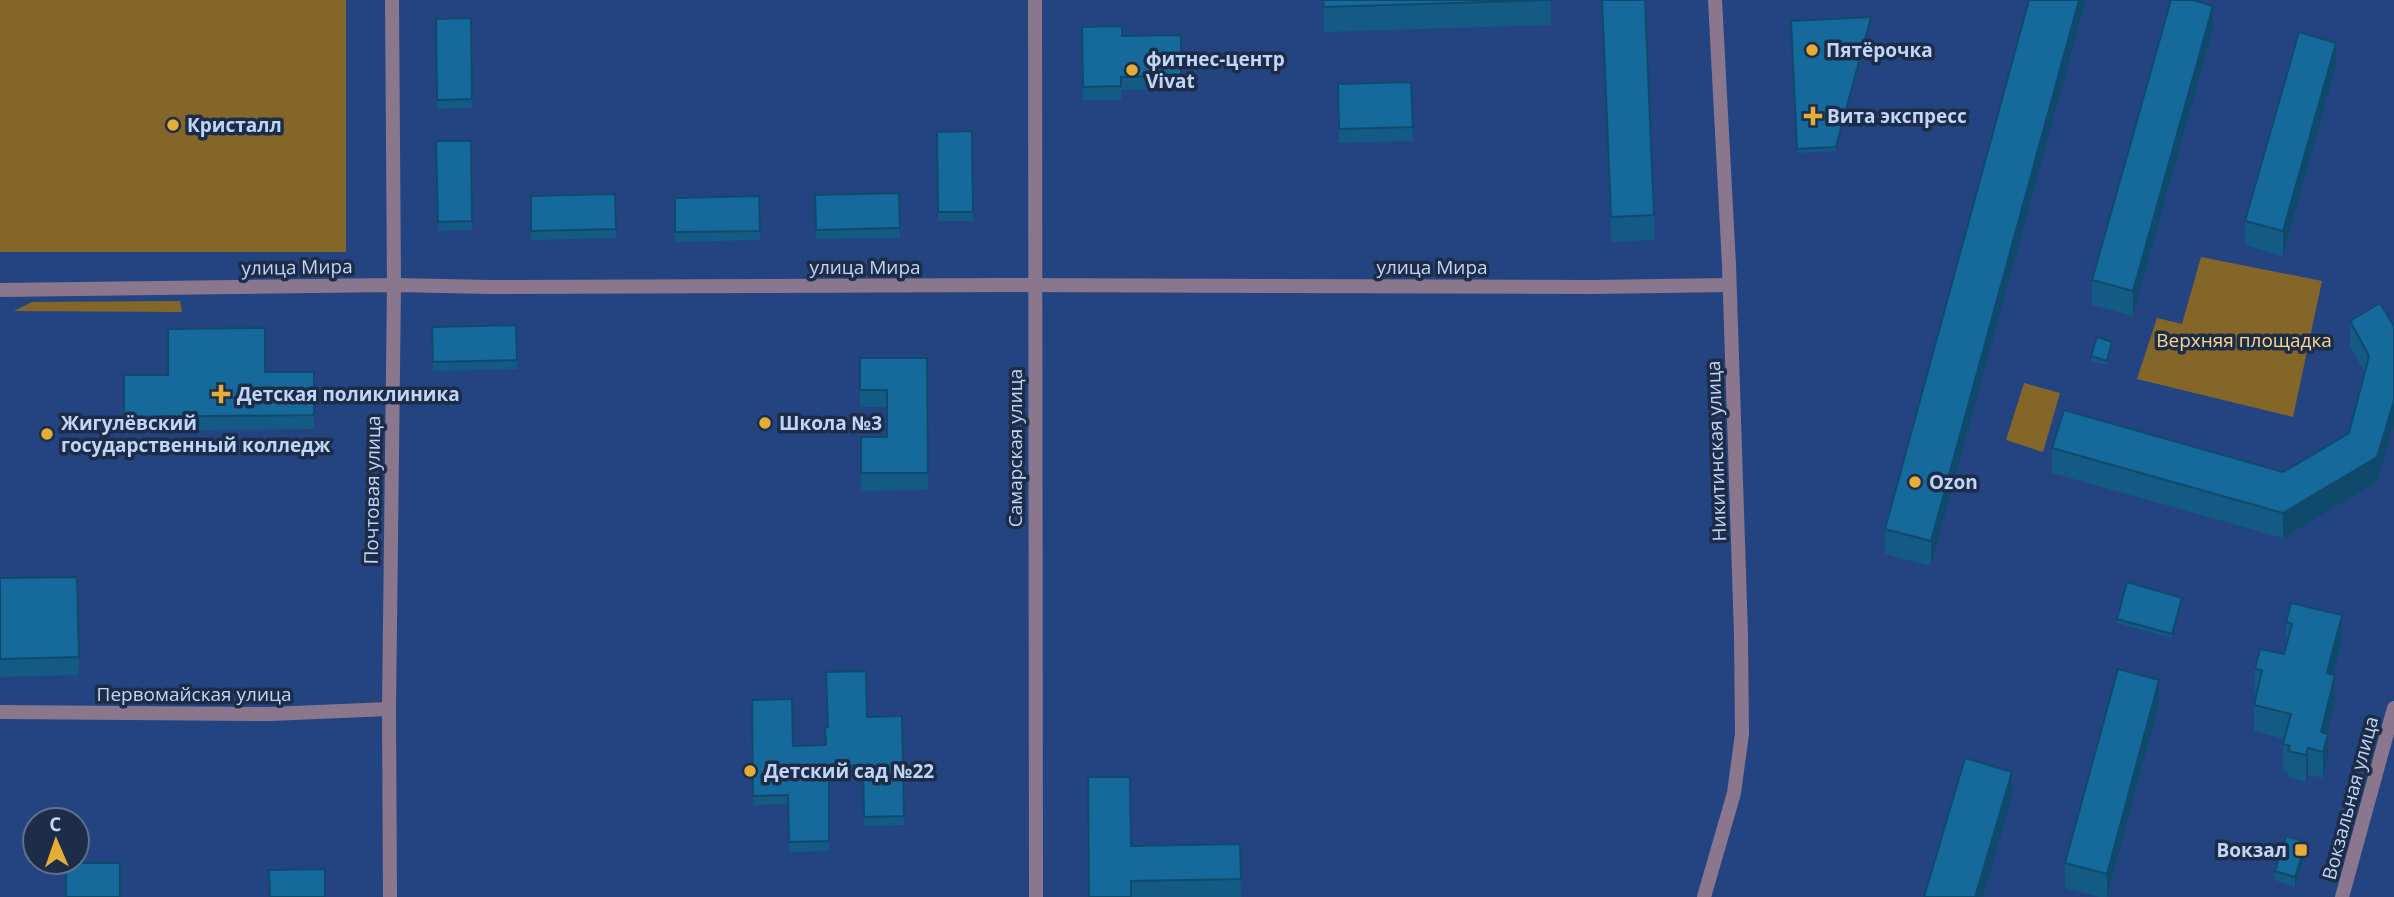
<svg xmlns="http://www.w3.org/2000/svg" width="2394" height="897" font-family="'Open Sans',sans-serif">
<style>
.green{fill:#846628}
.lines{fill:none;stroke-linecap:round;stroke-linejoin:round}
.street{stroke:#8a778d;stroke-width:14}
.wall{fill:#135a85}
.shaded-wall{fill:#0f4a6c}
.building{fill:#16699b;stroke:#0f4a6c;stroke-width:2}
.poi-dot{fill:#e5ad35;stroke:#1d2d48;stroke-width:2.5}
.labels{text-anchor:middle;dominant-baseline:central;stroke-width:7;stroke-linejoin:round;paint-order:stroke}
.poi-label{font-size:19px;font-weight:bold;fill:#c0d5f8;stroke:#1d2d48;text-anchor:start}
.street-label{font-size:19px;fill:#c0d5f8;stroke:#1d2d48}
.park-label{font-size:19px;fill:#fbd58f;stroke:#1d2d48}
</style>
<rect width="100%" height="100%" fill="#244481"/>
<g class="green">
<rect x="0" y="0" width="346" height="252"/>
<path d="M2201,257l121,24 -29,136 -156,-38 20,-61 25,6z"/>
<path d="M180,301l2,11 -168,-1 18,-9z"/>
<path d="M2024,383l36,10 -17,59 -37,-12z"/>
</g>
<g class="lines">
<g class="street">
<path d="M1035,0l1,897"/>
<path d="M0,290l394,-5 96,2 522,-2 581,2 136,-2"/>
<path d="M0,712l270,2 119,-5"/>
<path d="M390,897l-1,-188 5,-424 -2,-285"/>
<path d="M1704,897l30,-104 8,-59 -1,-99 -12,-370 -14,-265"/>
<path d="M2342,897l52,-189"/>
</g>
</g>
<g class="wall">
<path d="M1323,0h228v25l-227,7z"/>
<path d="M1602,0l52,215v25l-43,2z"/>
<path d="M2029,0l-98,566 -46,-12v-25z"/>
<path d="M471,18l1,90 -35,1 -1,-90z"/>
<path d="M1791,21l80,1 -35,129 -39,2z"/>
<path d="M1082,27l40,9 59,-1v55h-60v10h-38z"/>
<path d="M2213,30l-80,286 -41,-11v-25z"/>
<path d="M2336,67l-53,189 -38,-11v-24z"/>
<path d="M1411,82l2,59 -74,2 -1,-59z"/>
<path d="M972,131l1,90h-35l-1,-89z"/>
<path d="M436,141h35l1,89 -34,1z"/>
<path d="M899,193l1,45 -84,1 -1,-44z"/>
<path d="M615,194l1,44 -85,2v-44z"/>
<path d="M759,196l1,44 -85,2v-44z"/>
<path d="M2350,321l44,5v100l-17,56 -94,56 -231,-65v-25l231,24 66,-39 16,-60 -15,-27z"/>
<path d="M516,325l1,44 -84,2 -1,-44z"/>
<path d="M2112,347l-5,18 -16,-4v-5z"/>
<path d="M860,358h67l1,132 -67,1v-54h26v-30h-27z"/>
<path d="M314,372v57l-190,2v-56z"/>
<path d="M77,577l2,98 -79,2v-99z"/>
<path d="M2182,602l-10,36 -55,-15v-4z"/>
<path d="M2286,622l56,19 -9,34 2,27 -8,31 1,27 -5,18 -15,-3 -2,7 -18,-5v-5l-5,-1v-27l1,-5 -30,-8v-26l2,-10h-1v-26l29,-15 2,-6z"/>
<path d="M752,700l41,46 32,-1 42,-28 35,-1 2,109 -40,1 -1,-51 -34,1v75l-40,1 -1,-48 -35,1z"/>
<path d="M2159,705l-52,192h-7l-35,-9v-25z"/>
<path d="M1240,844l1,53h-152l42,-51z"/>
<path d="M2306,852l-11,35 -20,-7v-9z"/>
</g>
<g class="shaded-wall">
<path d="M2079,0h7l-155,566v-25z"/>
<path d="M2213,6v24l-80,286v-25z"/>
<path d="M1871,17v5l-35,129v-4z"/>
<path d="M2336,43v24l-53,189v-25z"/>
<path d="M2394,401v25l-17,56 -94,56v-25z"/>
<path d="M2182,598v4l-10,36v-4z"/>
<path d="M2342,615v26l-15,59v-27z"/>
<path d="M2335,675v27l-13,50 -1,-20z"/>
<path d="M2159,680v25l-52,192v-23z"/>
<path d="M2328,734v26l-5,18v-26z"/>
<path d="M2308,748v27l-2,7v-27z"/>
<path d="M2012,772v25l-29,100h-8z"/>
<path d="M2306,842v10l-11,35v-10z"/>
</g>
<g class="building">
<path d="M1323,0h228l-227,7z"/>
<path d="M1602,0h43l9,215 -43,2z"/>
<path d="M2029,0h50l-148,541 -46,-12z"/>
<path d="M2171,0h22l20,6 -80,285 -41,-11z"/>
<path d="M1871,17l-35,130 -39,2 -6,-128z"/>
<path d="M471,18l1,81 -35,1 -1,-81z"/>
<path d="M1122,26v10l59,-1v41l-60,1v9l-38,1 -1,-60z"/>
<path d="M2299,32l37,11 -53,188 -38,-10z"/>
<path d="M1411,82l2,45 -74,2 -1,-45z"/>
<path d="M972,131l1,81h-35l-1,-80z"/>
<path d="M436,141h35l1,80 -34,1z"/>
<path d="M899,193l1,35 -84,2 -1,-35z"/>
<path d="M615,194l1,35 -85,2v-35z"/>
<path d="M759,196l1,35 -85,1v-34z"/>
<path d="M2380,303l14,23v75l-17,56 -94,56 -231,-65 12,-38 219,62 66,-39 20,-77 -19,-35z"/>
<path d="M516,325l1,35 -84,2 -1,-35z"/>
<path d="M265,328v44h49v43l-190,2v-42h44v-46z"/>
<path d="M2097,337l15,5 -5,19 -16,-5z"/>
<path d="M860,358h67l1,115h-67v-36h26v-47h-27z"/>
<path d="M77,577l2,80 -79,2v-81z"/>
<path d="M2127,582l55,16 -10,36 -55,-15z"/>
<path d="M2291,603l51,12 -15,58 8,2 -14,57 7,2 -5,18 -15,-4 -2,7 -18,-4 2,-5 -7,-2 8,-30 -37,-9 8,-35 -7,-1 5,-20 24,5 8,-30 -6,-2z"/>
<path d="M2118,669l41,11 -52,194 -42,-11z"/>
<path d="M866,671l1,46 35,-1 2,100 -40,1 -1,-52 -34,1v75l-40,1 -1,-47 -35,1 -1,-96 40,-1 1,47 33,-1 -1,-18h3l-2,-55z"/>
<path d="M1965,758l47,14 -37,125h-51z"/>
<path d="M1088,777h42l1,69 109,-2 1,35 -110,2v16h-42z"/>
<path d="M2286,836l20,6 -11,35 -20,-6z"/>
<rect x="66" y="863" width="54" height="34"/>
<path d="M325,869v28h-55l-1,-27z"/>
</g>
<g class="poi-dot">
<circle cx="1812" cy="50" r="7"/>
<circle cx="1132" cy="70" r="7"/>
<path d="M1809.5 105.5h7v7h7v7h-7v7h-7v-7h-7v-7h7z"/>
<circle cx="173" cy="125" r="7"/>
<path d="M217.5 383.5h7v7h7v7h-7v7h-7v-7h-7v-7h7z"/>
<circle cx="765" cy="423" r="7"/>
<circle cx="47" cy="434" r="7"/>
<circle cx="1915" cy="482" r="7"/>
<circle cx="750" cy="771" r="7"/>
<rect x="2294" y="843" width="14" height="14" rx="3.5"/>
</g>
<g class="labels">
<g class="poi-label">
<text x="1826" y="50">Пятёрочка</text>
<text x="1146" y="59">фитнес-центр<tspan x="1146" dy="22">Vivat</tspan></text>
<text x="1827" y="116">Вита экспресс</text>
<text x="187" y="125">Кристалл</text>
<text x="237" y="394">Детская поликлиника</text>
<text x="61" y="423">Жигулёвский<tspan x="61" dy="22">государственный колледж</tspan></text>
<text x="779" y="423">Школа №3</text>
<text x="1929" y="482">Ozon</text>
<text x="764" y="771">Детский сад №22</text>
<text x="2287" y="850" text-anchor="end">Вокзал</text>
</g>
<g class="street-label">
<text transform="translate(297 267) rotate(-1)">улица Мира</text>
<text x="865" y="267">улица Мира</text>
<text x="1432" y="267">улица Мира</text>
<text transform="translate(1015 448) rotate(-90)">Самарская улица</text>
<text transform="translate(1716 451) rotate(-92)">Никитинская улица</text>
<text transform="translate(372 490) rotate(-89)">Почтовая улица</text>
<text x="194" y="694">Первомайская улица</text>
<text transform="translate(2350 798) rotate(-75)">Вокзальная улица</text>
</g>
<g class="park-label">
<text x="2244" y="340">Верхняя площадка</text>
</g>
</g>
<g transform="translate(56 841) rotate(358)"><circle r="33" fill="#1d2d48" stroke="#5e708e" stroke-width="2"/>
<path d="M0-5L12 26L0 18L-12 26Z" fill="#e5ad35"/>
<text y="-10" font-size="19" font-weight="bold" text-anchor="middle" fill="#c0d5f8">С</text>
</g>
</svg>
